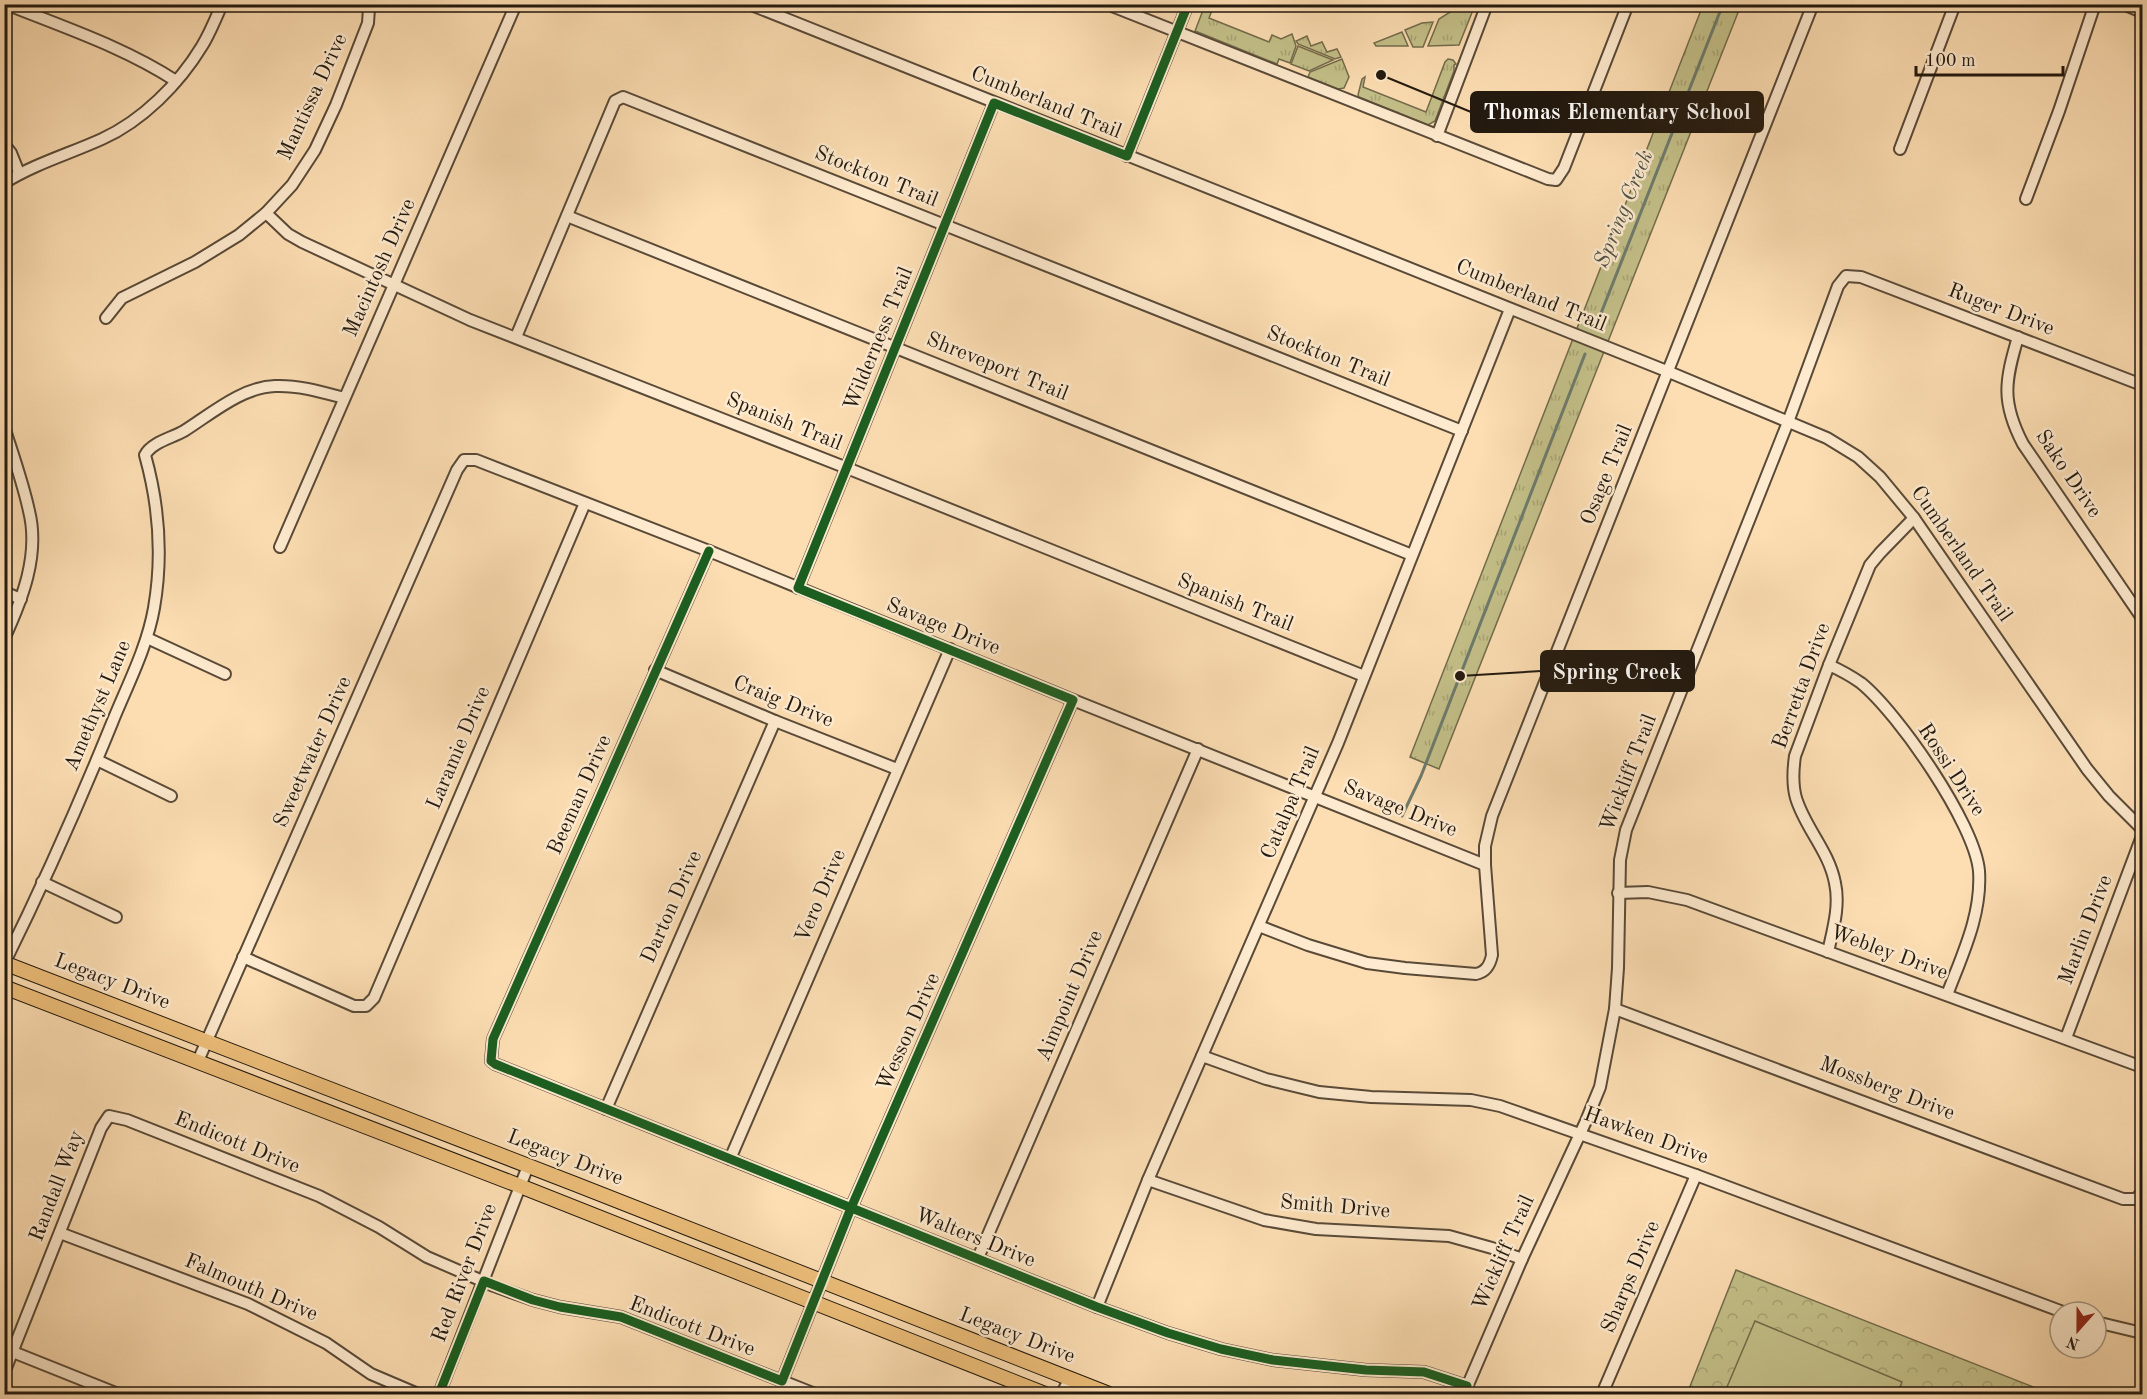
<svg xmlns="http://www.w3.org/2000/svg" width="2147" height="1399" font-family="'Old Standard TT',serif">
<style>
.grass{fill:url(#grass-tufts);stroke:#736c4c;stroke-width:1.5}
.forest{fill:url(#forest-crowns);stroke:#736c4c;stroke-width:1.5}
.pitch{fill:#c4c089;stroke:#736c4c;stroke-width:1.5}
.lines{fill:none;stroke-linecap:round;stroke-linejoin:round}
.stream{stroke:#6d7b6d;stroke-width:3}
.minor-casing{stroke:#594a38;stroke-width:14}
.major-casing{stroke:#22190f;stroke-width:16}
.minor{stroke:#feeace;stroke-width:10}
.major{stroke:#eebf7a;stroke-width:14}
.cycleway-casing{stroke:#feeace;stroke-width:13}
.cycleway{stroke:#1b5e20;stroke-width:9}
.labels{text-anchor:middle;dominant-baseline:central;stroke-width:5;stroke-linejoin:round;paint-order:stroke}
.street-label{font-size:21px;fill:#22190f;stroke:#feeace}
.water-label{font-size:22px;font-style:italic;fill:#4e5246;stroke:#feeace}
.leader{fill:none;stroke:#22190f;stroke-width:2}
.callout-dot{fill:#22190f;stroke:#feeace;stroke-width:2}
.callout{fill:#22190f;stroke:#22190f;stroke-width:2}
.callout-label{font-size:22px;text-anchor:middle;font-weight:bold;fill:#fff}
</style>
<defs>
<pattern id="grass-tufts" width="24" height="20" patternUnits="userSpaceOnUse" patternTransform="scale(1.5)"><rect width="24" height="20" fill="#c4c089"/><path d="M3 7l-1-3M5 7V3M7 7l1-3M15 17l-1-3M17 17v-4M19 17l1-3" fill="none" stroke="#a8a475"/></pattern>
<pattern id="forest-crowns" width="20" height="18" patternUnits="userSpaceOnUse" patternTransform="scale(1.5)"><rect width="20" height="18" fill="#c4c089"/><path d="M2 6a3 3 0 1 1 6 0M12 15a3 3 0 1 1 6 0" fill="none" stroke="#a8a475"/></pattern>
</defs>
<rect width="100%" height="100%" fill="#fddeb3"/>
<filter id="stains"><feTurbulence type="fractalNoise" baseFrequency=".00333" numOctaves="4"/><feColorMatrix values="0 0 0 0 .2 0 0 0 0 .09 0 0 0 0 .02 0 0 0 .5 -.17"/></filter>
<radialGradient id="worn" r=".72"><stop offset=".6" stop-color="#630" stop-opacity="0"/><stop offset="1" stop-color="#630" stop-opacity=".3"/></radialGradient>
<g class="grass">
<path d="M1205,5h9l-5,13 60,24 3,-7 9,4 11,-5 4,12 -6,17 -11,-4 -2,5 -82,-33z"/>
<path d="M1454,5h21l-16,40 -31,1 11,-27 16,-10z"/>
<path d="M1703,5h38l-302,764 -29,-12z"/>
<path d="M1433,22l-10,25h-10l-8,-17 17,-7z"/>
<path d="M1402,32l6,14h-32l-2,-3z"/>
<path d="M1307,36l4,10 11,-4 5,10 10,-3 4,8 -6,2 -37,-15 -2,-3z"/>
<path d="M1298,46l35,14 -24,11 -18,-7z"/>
<path d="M1342,59l7,18 -5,11 -6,1 -30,-12 2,-5z"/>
<path d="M1448,59l5,1 3,4 -2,1v6l-19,50 -7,4 -69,-28 -1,-2 4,-16 3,-2 -2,10 63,25 19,-50z"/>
</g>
<path class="forest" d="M1736,1270l315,124h-364z"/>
<path class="pitch" d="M1755,1321l147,61 -5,12h-173z"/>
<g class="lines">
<g class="stream">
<path d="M1596,326l127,-322"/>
<path d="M1402,816l19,-40 164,-422"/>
</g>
<g class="minor-casing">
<g id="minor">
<path d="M6,4c57,23 118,43 170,77"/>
<path d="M749,4l920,368 158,66 31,19 22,20 34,41 173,251 22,27 33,33"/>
<path d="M1107,4l441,175 8,1 8,-12 64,-164"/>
<path d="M2123,4l19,8"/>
<path d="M1437,136l50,-132"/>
<path d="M4,144l7,9 8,20"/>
<path d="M1900,149l55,-145"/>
<path d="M1127,156l61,-152"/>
<path d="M4,183c30,-19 65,-29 98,-44 40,-18 77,-55 100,-93 8,-13 14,-28 20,-42"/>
<path d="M2026,199l33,-88 36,-107"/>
<path d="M266,213l22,21 14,8 168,78 377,148 517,208"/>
<path d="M567,216l845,339"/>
<path d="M106,318l16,-20 73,-36 44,-27 27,-22 26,-28 23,-35 21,-45 32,-82 1,-15 -3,-4"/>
<path d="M516,337l99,-236 8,-4 839,334"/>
<path d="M2018,337c-13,44 -17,65 5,107l119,174"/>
<path d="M4,427c9,28 19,56 25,84 11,44 -7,89 -25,128"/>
<path d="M280,547l236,-543"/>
<path d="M709,551l-216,488 -2,22 4,3 602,243 71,26 53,16 52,11 93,10 58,2 43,14"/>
<path d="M798,588l196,-485"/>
<path d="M4,592l17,7"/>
<path d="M147,638l78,36"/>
<path d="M1829,665c11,5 22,11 32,18 37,30 114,141 118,188 3,44 -17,84 -32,124"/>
<path d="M655,670l120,51 122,48"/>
<path d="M97,760l74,36"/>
<path d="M42,882l74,35"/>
<path d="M1618,893l30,-1 39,8 455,167"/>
<path d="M1259,926l49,19 59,18 38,5 71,6c10,-2 14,-9 16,-19l-7,-90v-19l7,-30 321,-812"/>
<path d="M1828,952c5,-23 12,-46 7,-69 -6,-32 -30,-55 -39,-85 -4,-14 -3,-28 -1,-42l34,-91 41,-100 10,-12 34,-35"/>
<path d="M243,957l111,49h12l8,-8 211,-495"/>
<path d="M4,964c39,-79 75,-160 108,-241 15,-37 35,-75 42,-115 9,-52 5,-103 -9,-153 7,-13 27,-17 39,-24 27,-17 58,-44 91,-45 24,-1 47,6 69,12"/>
<path d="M1615,1009l508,190h13l6,-7"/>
<path d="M2066,1038l76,-202"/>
<path d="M1202,1056l64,23 53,13 52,5 100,3 29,6 196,69 367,137"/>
<path d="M198,1061l259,-591 7,-10h12l233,91 364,149 412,165"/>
<path d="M606,1109l169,-388"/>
<path d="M730,1159l220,-510"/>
<path d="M1148,1180l116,40 52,9 133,7 43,12 30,11"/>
<path d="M60,1233l188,71 78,39 45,31 47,20"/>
<path d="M978,1258l220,-509"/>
<path d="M1097,1307l51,-127 190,-437 172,-434"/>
<path d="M2096,1322l46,11"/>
<path d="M13,1352l105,42"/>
<path d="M4,1373l97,-245 8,-12 18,4 192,76 60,31 48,30 67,29 39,14 27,7 61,10 194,77"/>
<path d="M782,1381l69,-173 222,-508"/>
<path d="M439,1394l89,-228"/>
<path d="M1062,1394l7,-15"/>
<path d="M1464,1394l58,-135 64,-138 14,-34 15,-78 3,-41 2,-108 6,-30 162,-408 50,-136 8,-10 15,1 281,108"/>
<path d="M1602,1394l94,-219"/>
</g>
</g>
<g class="major-casing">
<g id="major">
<path d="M4,963l571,221 534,210"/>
<path d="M4,987l516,199 525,208"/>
</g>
</g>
<use href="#minor" class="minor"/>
<use href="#major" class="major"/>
<g class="cycleway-casing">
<g id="cycleway">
<path d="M709,551l-216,488 -2,22 4,3 602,243 71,26 53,16 52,11 93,10 58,2 43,14"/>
<path d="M439,1394l45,-113 49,19 27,7 61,10 161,64 69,-173 222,-508 -275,-112 196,-485 133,53 61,-152"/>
</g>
</g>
<use href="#cycleway" class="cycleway"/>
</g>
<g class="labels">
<g class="street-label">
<text transform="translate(313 97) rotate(-65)">Mantissa Drive</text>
<text transform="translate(1046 103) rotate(22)">Cumberland Trail</text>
<text transform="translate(876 177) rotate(22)">Stockton Trail</text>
<text transform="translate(380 268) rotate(-66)">Macintosh Drive</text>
<text transform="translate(1531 296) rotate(22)">Cumberland Trail</text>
<text transform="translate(2001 310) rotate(21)">Ruger Drive</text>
<text transform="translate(879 339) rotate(-68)">Wilderness Trail</text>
<text transform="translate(1328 357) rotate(22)">Stockton Trail</text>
<text transform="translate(997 367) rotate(22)">Shreveport Trail</text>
<text transform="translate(784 422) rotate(22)">Spanish Trail</text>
<text transform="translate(2068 474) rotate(56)">Sako Drive</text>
<text transform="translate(1607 475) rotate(-68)">Osage Trail</text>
<text transform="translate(1961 554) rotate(55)">Cumberland Trail</text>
<text transform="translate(1235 603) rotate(22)">Spanish Trail</text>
<text transform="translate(943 627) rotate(22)">Savage Drive</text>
<text transform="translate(1802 686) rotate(-70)">Berretta Drive</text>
<text transform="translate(783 702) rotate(22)">Craig Drive</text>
<text transform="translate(98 706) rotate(-67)">Amethyst Lane</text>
<text transform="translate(459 748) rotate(-67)">Laramie Drive</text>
<text transform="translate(313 752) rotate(-66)">Sweetwater Drive</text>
<text transform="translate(1951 770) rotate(57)">Rossi Drive</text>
<text transform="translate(1629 773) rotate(-69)">Wickliff Trail</text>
<text transform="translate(580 795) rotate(-66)">Beeman Drive</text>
<text transform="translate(1291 803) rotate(-67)">Catalpa Trail</text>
<text transform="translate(1400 809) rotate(22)">Savage Drive</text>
<text transform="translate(821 896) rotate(-67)">Vero Drive</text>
<text transform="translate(672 907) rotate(-66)">Darton Drive</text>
<text transform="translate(2086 930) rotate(-69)">Marlin Drive</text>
<text transform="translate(1889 953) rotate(20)">Webley Drive</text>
<text transform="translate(112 982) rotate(21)">Legacy Drive</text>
<text transform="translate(1070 996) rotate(-67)">Aimpoint Drive</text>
<text transform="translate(909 1032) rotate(-66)">Wesson Drive</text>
<text transform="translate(1887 1089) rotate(21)">Mossberg Drive</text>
<text transform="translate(1646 1136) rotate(20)">Hawken Drive</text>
<text transform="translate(237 1143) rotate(22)">Endicott Drive</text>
<text transform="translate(565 1158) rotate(21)">Legacy Drive</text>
<text transform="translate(57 1186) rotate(-69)">Randall Way</text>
<text transform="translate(1335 1207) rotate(5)">Smith Drive</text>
<text transform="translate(975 1238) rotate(22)">Walters Drive</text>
<text transform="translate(1504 1253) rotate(-66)">Wickliff Trail</text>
<text transform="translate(465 1273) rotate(-69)">Red River Drive</text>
<text transform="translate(1631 1277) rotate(-67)">Sharps Drive</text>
<text transform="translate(251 1288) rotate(23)">Falmouth Drive</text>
<text transform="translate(692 1327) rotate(21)">Endicott Drive</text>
<text transform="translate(1017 1336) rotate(21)">Legacy Drive</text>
</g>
<g class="water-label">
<text transform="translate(1624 209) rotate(-68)">Spring Creek</text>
</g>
</g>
<path class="leader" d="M1381 75L1471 112M1460 676L1541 671"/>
<g class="callout-dot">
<circle cx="1381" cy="75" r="6"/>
<circle cx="1460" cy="676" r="6"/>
</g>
<g class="callout">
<rect x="1471" y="92" width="292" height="40" rx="6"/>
<rect x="1541" y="651" width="153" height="40" rx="6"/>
</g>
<g class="callout-label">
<text x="1617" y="119">Thomas Elementary School</text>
<text x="1617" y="679">Spring Creek</text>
</g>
<rect width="2147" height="1399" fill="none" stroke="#fddeb3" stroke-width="24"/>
<rect x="6" y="6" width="2135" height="1387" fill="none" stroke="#22190f" stroke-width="3"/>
<rect x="12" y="12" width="2123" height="1375" fill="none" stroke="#22190f" stroke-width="1.5"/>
<g transform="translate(2078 1330) rotate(201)"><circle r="28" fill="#feeace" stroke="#a69682" stroke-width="1.5"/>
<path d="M0-4.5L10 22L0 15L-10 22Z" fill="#8f2418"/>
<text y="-9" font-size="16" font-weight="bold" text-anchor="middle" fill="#22190f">N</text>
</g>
<path d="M1916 66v9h147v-9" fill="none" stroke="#22190f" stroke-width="3"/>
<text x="1925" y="66" font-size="18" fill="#22190f" stroke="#feeace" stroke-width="4.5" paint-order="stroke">100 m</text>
<rect width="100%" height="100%" filter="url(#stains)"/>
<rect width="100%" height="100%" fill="url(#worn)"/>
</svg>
